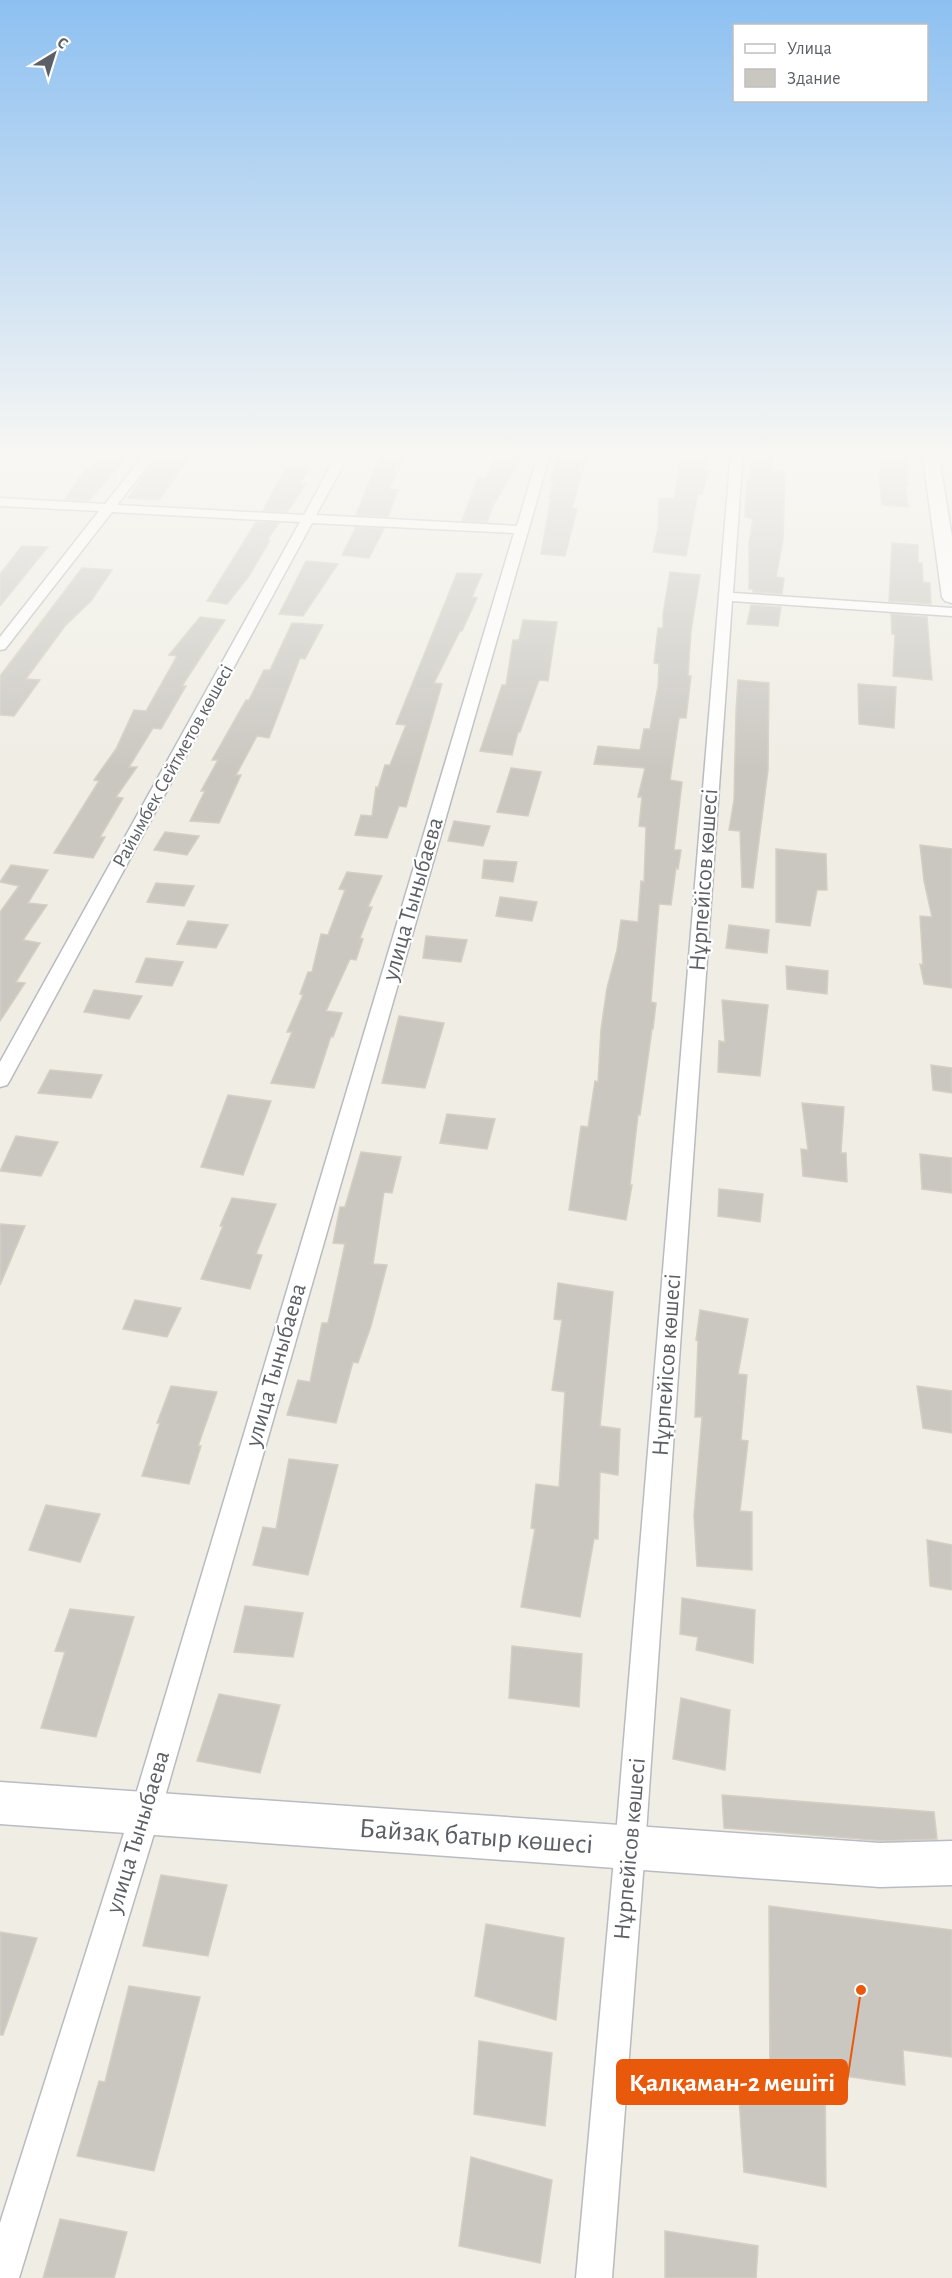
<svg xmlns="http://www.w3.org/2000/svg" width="952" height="2278" font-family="'Alegreya Sans',sans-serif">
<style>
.building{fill:#cac7c1;stroke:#d4cfc2;stroke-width:1.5}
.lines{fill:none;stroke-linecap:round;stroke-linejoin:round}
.street-casing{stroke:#b9bbc0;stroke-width:3}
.secondary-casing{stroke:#b9bcc2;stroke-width:3}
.street{fill:#fff;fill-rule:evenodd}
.secondary{fill:#fff;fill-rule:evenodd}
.labels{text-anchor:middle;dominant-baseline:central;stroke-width:4.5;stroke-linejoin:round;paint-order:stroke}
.far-street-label{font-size:20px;fill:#5c5f65;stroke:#fff}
.street-label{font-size:24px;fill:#5c5f65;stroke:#fff}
.near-street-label{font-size:28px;fill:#5c5f65;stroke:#fff}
.leader{fill:none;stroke:#e8590c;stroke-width:2}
.callout-dot{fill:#e8590c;stroke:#fff;stroke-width:2}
.callout{fill:#e8590c;stroke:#e8590c;stroke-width:2}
.callout-label{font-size:26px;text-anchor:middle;font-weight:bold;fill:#fff}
</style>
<rect width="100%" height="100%" fill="#efede4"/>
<g class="building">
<path d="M498,451h27l-32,55 -6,16 -25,-1 16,-44 8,1z"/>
<path d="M558,451h30l-16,57 5,1 -12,47 -24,-2 10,-57h-2l5,-16h-4z"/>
<path d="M883,451h24l1,35h-3l3,21 -26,-2 -3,-27z"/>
<path d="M754,452l22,1 -5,18 14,1 -2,68 -7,37 8,1 -2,16 -29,-2v-3h-4v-45l4,-25 -8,-2v-7l2,-30h3z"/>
<path d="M682,453l26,2 -5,15 6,1 -7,23h-4l-12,62 -33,-4 5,-24 1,-30 15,1z"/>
<path d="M101,454l27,1 -39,46 -24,-2 20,-29h4z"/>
<path d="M380,455l25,2 -16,32 9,1 -10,27 -32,-2z"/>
<path d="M157,457l32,2 -30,41 -31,-2z"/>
<path d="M286,467l24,2 -11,15h7l-19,28 -24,-1z"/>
<path d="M256,522l23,1 -12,17h3l-21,36 -22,28 -20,-3z"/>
<path d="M356,527l28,2 -15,29 -27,-3z"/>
<path d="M892,543l26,2v18h4l1,19 7,1 1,21 -42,-3z"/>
<path d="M22,546l26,1 -48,59v-32z"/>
<path d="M306,561l32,3 -35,52 -24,-2z"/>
<path d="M82,568l30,2 -21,31 -26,25 -39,53 14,1 -26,36 -14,-1v-39z"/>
<path d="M670,572l30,3 -9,56 -3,45h3l-5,42h-7l-9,62 12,2 -8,68h7l-3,19 -2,-1 -5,37 -12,-1 -8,98 5,1 -3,26h-1l-12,86h-2l-8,70h2l-6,35 -57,-10 12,-84 7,1 7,-46 3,1 3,-53 6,-41 10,-38 4,-30 17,2 3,-41 3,1 2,-55 -7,-1 3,-29h-4l7,-29 -51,-4 4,-18 42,4 4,-21h6l8,-43 1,-22 -5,-1 4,-35h5v-14z"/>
<path d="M457,573l25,1 -10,23 5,1 -15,33h-2l-26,52 8,1 -36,123 -7,-1 -12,32 -32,-3 6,-20 11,1 4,-29 2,1 7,-23h5l16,-40 -10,-1z"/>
<path d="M751,605l30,2 -3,19 -31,-2z"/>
<path d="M891,614l36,3 5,63 -39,-4 2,-42h-3z"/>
<path d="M200,617l25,3 -43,66h4l-25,43 -8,-1 -24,39h8l-21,30 7,1 -23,39h5l-12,21 -39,-5 45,-72 -5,-1 22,-31 18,-39 12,1 31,-55 -8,-1z"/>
<path d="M523,620l34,2 -9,59 -9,-1 -19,52h-2l-6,23 -32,-4 22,-66h4l7,-45h6z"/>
<path d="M292,623l31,2 -18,34 -5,-1 -31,80 -12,-2 -21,39h5l-22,48 -29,-2 15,-30h-4l17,-31h-6l34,-60h3l15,-30h6z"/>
<path d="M738,680l31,3 -1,87 -15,118 -11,-1 -2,-56 -11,-1 5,-30 2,-89z"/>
<path d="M858,684l38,3 -2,41 -35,-4z"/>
<path d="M511,768l30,4 -13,44 -31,-4z"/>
<path d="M454,821l36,5 -7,20 -35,-5z"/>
<path d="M165,832l34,4 -12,19 -33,-5z"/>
<path d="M920,845l32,4v139l-28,-4 -4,-20 3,1 -3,-49 12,1 -8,-36z"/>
<path d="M776,849l50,5 1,36h-10l-7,36 -34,-4z"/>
<path d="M484,860l33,2 -4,20 -31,-4z"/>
<path d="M11,865l37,5 -20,33 19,2 -24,35 17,3 -24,39 9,1 -25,38v-109l19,-26 -19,-4z"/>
<path d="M347,872l35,4 -14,31h4l-12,31 3,1 -7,21 -6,-1 -24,52 16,2 -9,24 -2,-1 -17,52 -43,-5 21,-51h-5l16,-37 -3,-1 8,-22h4l9,-38 7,1 17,-45 -6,-1z"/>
<path d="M156,883l38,3 -10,20 -37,-4z"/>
<path d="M500,897l37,5 -5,19 -36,-5z"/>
<path d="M188,921l40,4 -12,23 -39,-4z"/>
<path d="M729,925l40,5 -2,23 -41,-5z"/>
<path d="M426,936l41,4 -6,22 -38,-4z"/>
<path d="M146,958l37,4 -11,24 -36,-4z"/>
<path d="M786,966l42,5 -1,23 -40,-5z"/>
<path d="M94,990l48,6 -13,23 -45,-7z"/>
<path d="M722,1000l46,5 -8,71 -42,-4 1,-31 6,1z"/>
<path d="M399,1016l45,7 -19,65 -43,-5z"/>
<path d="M931,1065l21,3v25l-19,-3z"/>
<path d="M50,1070l52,5 -11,23 -53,-5z"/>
<path d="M228,1095l43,6 -28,74 -42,-8z"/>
<path d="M802,1103l42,4 -3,46h5l1,29 -44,-6 -2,-27 7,1z"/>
<path d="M447,1114l48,5 -8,30 -47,-6z"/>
<path d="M16,1136l42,6 -17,34 -41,-5z"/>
<path d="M361,1152l40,5 -9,36 -8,-1 -11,72 14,1 -16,61 -13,37 -5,-1 -17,61 -49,-8 11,-35 12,2 12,-59h6l17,-79 -12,-1 7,-36h5z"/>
<path d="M920,1154l32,4v35l-30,-4z"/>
<path d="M719,1189l44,5 -3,28 -42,-6z"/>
<path d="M232,1198l44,6 -20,50 6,1 -12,34 -49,-10 22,-53h-3z"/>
<path d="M0,1224l25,2 -25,59z"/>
<path d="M558,1283l55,9 -13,134 20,3 -2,46 -18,-3 -2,67h-4l-14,78 -59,-10 14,-78 -4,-1 5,-44 23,3 6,-95 -13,-2 10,-70 -8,-1z"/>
<path d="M135,1300l46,8 -14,29 -44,-8z"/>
<path d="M700,1310l48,9 -10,55 9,1 -6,65 7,1 -8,70 12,1v58l-55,-4 -3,-50 8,-99h-7l3,-76 -2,-1z"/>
<path d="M171,1386l46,6 -19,54h3l-12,38 -47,-8 18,-53h-3z"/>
<path d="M917,1386l35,5v42l-29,-5z"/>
<path d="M289,1459l49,6 -30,110 -55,-10 10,-38 13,2z"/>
<path d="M46,1505l54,9 -20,48 -51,-12z"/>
<path d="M927,1540l25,5v45l-22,-4z"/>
<path d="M682,1598l73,12 -2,53 -57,-13 2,-13 -18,-3z"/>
<path d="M245,1606l58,7 -10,44 -59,-5z"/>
<path d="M70,1609l64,8 -38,120 -55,-9 24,-76 -10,-1z"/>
<path d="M512,1646l70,8 -3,53 -70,-9z"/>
<path d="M219,1694l61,11 -20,68 -63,-12z"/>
<path d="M681,1698l49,12 -5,60 -52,-11z"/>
<path d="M722,1795l212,17 3,27 -52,2 -161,-13z"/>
<path d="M161,1875l66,10 -19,71 -65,-10z"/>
<path d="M769,1906l183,24v127l-49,-7 2,35 -80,-12 1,114 -82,-15 -6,-88 32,6z"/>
<path d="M486,1924l78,14 -8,82 -81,-24z"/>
<path d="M0,1932l37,6 -34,97h-3z"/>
<path d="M129,1986l71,11 -46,174 -77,-15 22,-75 6,1z"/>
<path d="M479,2041l73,12 -7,73 -71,-12z"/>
<path d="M471,2157l81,23 -12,83 -81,-17z"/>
<path d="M60,2219l67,13 -13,46h-71z"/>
<path d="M665,2231l93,15 -2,32h-91z"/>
</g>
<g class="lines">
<g class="street-casing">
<g id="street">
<path d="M147,451h12l-42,54 187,10 35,-64h12l-35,64 201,11 22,-75h12l-391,1363 -141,464h-19v-55l130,-409 384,-1281 -202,-10 -302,557 -3,5 -7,2v-25l300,-540 -188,-10 -107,137 -5,1v-13l99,-126 -99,-5v-8l105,6z"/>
<path d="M731,451h12l-10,142 219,15v8l-220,-15 -87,1247 -33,430h-36l39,-430z"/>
</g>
</g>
<g class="secondary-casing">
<g id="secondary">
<path d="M922,451h16l14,86v66l-7,-2 -3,-4z"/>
<path d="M0,1782l880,61 72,-2v44l-72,2 -880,-63z"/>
</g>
</g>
<use href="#street" class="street"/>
<use href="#secondary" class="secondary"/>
</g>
<linearGradient id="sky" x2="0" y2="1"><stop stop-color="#8dc0f1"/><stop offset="0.59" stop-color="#f8f7f3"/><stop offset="1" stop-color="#f8f7f3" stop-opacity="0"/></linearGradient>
<rect width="952" height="770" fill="url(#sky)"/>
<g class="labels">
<g class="far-street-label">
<text transform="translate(173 766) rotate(-61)">Райымбек Сейтметов көшесі</text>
</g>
<g class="street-label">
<text transform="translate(704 880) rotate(-86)">Нұрпейісов көшесі</text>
<text transform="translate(413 899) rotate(-74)">улица Тыныбаева</text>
<text transform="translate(276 1365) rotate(-74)">улица Тыныбаева</text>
<text transform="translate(667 1365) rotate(-86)">Нұрпейісов көшесі</text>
<text transform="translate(138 1832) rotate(-73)">улица Тыныбаева</text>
<text transform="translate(630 1849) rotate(-85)">Нұрпейісов көшесі</text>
</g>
<g class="near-street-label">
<text transform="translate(476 1837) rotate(4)">Байзақ батыр көшесі</text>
</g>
</g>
<path class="leader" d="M861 1990L847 2082"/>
<circle class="callout-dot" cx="861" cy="1990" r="6"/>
<rect class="callout" x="617" y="2060" width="230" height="44" rx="6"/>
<g class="callout-label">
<text x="732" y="2091">Қалқаман-2 мешіті</text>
</g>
<rect x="733" y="24" width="195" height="78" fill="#ffffff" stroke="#bebfc1" stroke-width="1.5"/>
<rect x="745" y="44" width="30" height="9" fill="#ffffff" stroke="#bebfc1" stroke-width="1.5"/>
<text x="787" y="54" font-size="18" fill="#5c5f65">Улица</text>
<rect x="745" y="69" width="30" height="18" fill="#cac7c1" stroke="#bebfc1" stroke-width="1.5"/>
<text x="787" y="84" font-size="18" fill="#5c5f65">Здание</text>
<g transform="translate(54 54) rotate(38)" stroke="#ffffff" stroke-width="4.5" paint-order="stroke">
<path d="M0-4.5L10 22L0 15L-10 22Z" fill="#5c5f65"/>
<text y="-9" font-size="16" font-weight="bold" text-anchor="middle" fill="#5c5f65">С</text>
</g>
</svg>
